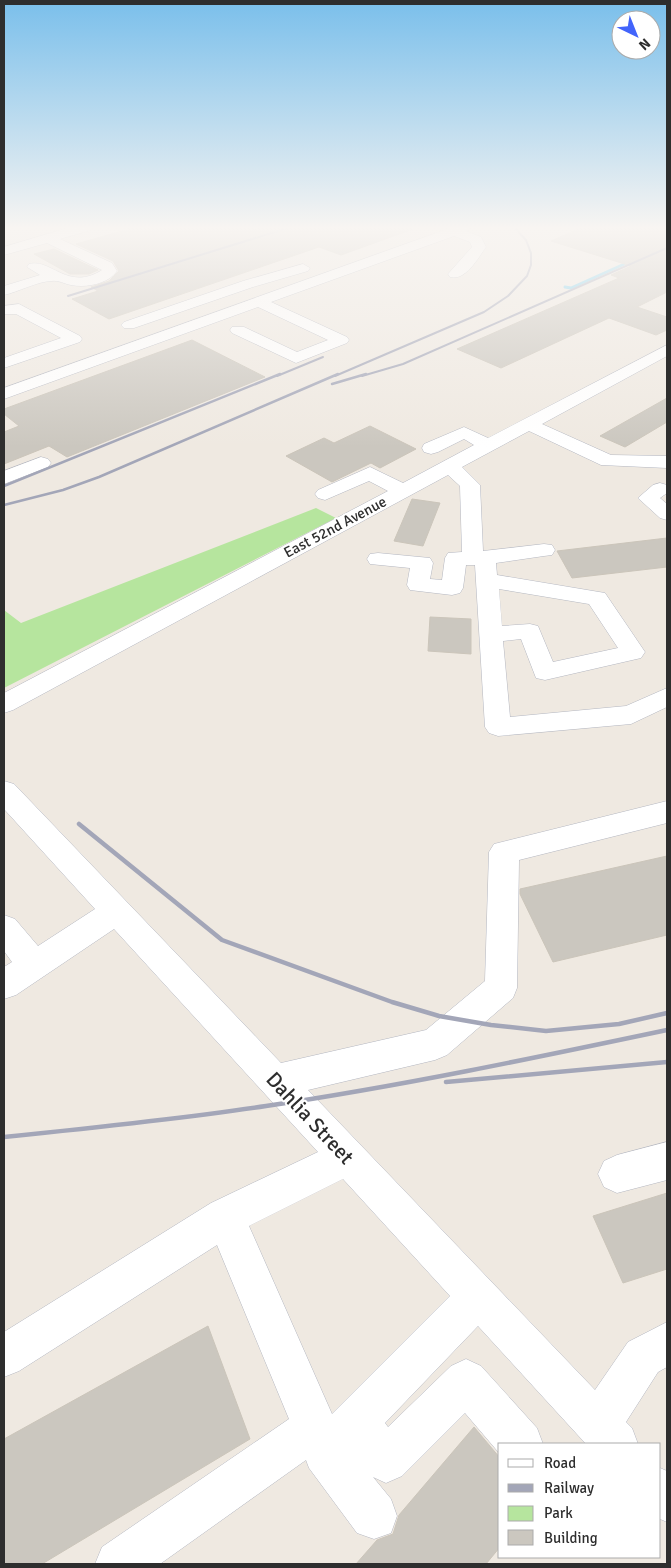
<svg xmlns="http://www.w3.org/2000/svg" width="671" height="1568" font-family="Signika,sans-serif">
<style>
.green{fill:#b6e59e}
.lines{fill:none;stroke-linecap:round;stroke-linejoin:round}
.stream{stroke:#75cff0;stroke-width:3}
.building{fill:#cbc7bf;stroke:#cbc5ba}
.minor-casing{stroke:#b4b7c1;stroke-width:1}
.minor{fill:#fff;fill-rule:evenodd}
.rail-far2{stroke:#a3a6b8;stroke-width:2}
.rail-far1{stroke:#a3a6b8;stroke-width:2.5}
.rail{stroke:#a3a6b8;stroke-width:4.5}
.labels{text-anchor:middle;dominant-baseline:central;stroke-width:4;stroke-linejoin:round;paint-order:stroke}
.far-street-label{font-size:15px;fill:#2e2e2e;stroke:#fff}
.near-street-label{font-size:21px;fill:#2e2e2e;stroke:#fff}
</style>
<rect width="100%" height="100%" fill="#efe9e1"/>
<path class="green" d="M316,508l20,10 -332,170v-78l17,13z"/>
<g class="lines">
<path class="stream" d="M565,287l6,1 60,-27"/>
</g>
<g class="building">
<path d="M136,227h277v2l-72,26 -22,-8 -210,72 -37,-20 26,-8 -7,-4 18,-6 10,-10 -6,-10 -37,-17z"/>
<path d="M583,227h84v65l-30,15 30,10v13l-11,5 -47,-17 -108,50 -44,-19 162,-71 -8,-3 20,-9 -80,-25z"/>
<path d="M54,249l44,21 -9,4h-19l-36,-20z"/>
<path d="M192,340l73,37 -198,80 -18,-11 -45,18v-32l15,-6 -15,-12v-5z"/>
<path d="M667,398v24l-42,25 -25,-11z"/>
<path d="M370,426l46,23 -36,19 -9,-5 -39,19 -46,-26 38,-18 10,5z"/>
<path d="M412,499l28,4 -17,43 -29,-5z"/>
<path d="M667,538v29l-95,11 -15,-27z"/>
<path d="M430,617l41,2v35l-43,-3z"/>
<path d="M667,856v79l-114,27 -33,-68v-5z"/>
<path d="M667,1193v76l-44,14 -30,-67z"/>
<path d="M208,1326l42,113 -208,125h-38v-125z"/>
<path d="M474,1427l26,31v89l-14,17h-130l21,-24 16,-6 6,-19z"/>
</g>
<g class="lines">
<g class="minor-casing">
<g id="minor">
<path d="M71,227h21l-1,3 -31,9 52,24 5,8c-9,13 -31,17 -46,14 -6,-1 -13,-5 -19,-4 -14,0 -34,11 -48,14v-9l36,-11 -13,-8 2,-3c22,-6 39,28 73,6l-55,-27 -43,12v-8z"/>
<path d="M453,227h19l-6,4 15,6 5,10c-8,11 -20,34 -36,30l-2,-3 24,-27 -2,-5 -16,-6 -183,66 76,35 2,3 -2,3 -51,20 -64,-30 -2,-3 2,-3h12l53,25 31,-12 -70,-33 -254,92v-11z"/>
<path d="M303,264l7,4 -2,3 -55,16 -119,41h-10l-3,-3 3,-3 119,-41z"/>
<path d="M19,304l61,32 2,3 -2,3 -76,26v-10l57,-20 -45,-24h-12v-8z"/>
<path d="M667,345v11l-125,68 69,31 56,1v12l-66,-3 -72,-34 -67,36 18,18 3,66 61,-7 8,1 3,5 -3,5 -8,1 -48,7 1,12 108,18 40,59 -4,6 -96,22 -9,-2 -15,-39 -18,2 7,76 116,-11 41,-18v19l-36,17 -133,12 -9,-3 -4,-6 -10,-162h-9l-3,23 -3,5 -8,2 -42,-5 -3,-5 3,-17 -40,-4 -3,-5 3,-5 8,-1 52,5 3,5 -3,16 12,1 3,-22 3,-5 14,-1 -2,-66 -12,-11 -435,235 -9,3v-20l384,-202 -19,-10 -44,19 -7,-2 -3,-4 3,-4 52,-23 33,16 71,-38 -10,-6 -26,13 -7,2 -7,-2 -2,-4 2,-4 40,-17 24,11zM499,589l90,15 29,44 -65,14 -15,-36 -8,-2 -28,2z"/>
<path d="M41,457l7,2 3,4 -3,4 -44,17v-13z"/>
<path d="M660,483l7,2v8l-7,5 7,6v16l-7,-2 -22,-20 15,-13z"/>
<path d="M4,781l10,3 267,279 145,-33 59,-49 4,-129 5,-8 173,-43v22l-148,37 -2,128 -4,10 -66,57 -12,5 -127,30 287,300 33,-48 39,-20v45l-9,5 -32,50 6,6 6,16h-52l-108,-118 -93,97 3,4 63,-61 15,-7 15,7 56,62 6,16h-43v10l-35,-41 -63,63 -16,7 -13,-6 18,22 6,17 -6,17 -17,6 -17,-6 -48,-65 -3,-8 -146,104h-65l7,-17 187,-128 -72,-174 -198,126 -15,6v-45l207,-129 107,-51 -204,-223 -98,66 -12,4v-32l8,-5 -8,-11v-36l11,4 23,27 57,-37 -91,-100zM343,1179l107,117 -118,118 -83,-188z"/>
<path d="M667,1142v38l-50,13 -13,-6 -6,-13 6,-13 13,-6z"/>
<path d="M660,1468l7,3v51l-7,-3z"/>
</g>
</g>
<use href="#minor" class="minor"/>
<g class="rail-far2">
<path d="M68,296l223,-69"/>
<path d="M277,376l46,-19"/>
<path d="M335,376l149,-64 24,-16 19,-20 4,-11v-12l-5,-13 -12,-13"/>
<path d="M362,376l41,-12 264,-116"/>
</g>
<g class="rail-far1">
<path d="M332,384l34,-10"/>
<path d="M4,486l276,-112"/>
<path d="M4,505l59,-15 36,-13 239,-103"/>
</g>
<g class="rail">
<path d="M79,824l143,116 170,62 47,14 52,9 55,6 73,-7 48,-11"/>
<path d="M446,1082l221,-20"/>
<path d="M4,1137c88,-9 175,-18 262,-31 135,-20 268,-48 401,-76"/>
</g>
</g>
<linearGradient id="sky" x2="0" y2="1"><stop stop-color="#7abfeb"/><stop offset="0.51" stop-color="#f8f5f2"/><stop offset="1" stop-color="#f8f5f2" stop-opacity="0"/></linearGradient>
<rect width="671" height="447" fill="url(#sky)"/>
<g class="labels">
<g class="far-street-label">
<text transform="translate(335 527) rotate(-28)">East 52nd Avenue</text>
</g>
<g class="near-street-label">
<text transform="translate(310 1118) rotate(47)">Dahlia Street</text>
</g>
</g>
<rect width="671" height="1568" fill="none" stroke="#2e2e2e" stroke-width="10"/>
<rect x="498" y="1443" width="162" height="115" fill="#ffffff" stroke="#ababab"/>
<rect x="508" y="1459" width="25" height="8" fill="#ffffff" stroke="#ababab"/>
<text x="544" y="1468" font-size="15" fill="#2e2e2e">Road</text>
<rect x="508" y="1484" width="25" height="8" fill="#a3a6b8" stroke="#ababab"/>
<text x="544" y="1493" font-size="15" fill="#2e2e2e">Railway</text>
<rect x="508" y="1506" width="25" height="15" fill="#b6e59e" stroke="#ababab"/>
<text x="544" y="1518" font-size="15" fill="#2e2e2e">Park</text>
<rect x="508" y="1530" width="25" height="15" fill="#cbc7bf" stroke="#ababab"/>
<text x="544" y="1543" font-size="15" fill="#2e2e2e">Building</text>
<g transform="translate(636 35) rotate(137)"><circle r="24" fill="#ffffff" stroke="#ababab"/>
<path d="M0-4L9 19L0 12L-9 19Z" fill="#4264fb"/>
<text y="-8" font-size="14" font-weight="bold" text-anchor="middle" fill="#2e2e2e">N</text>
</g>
</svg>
